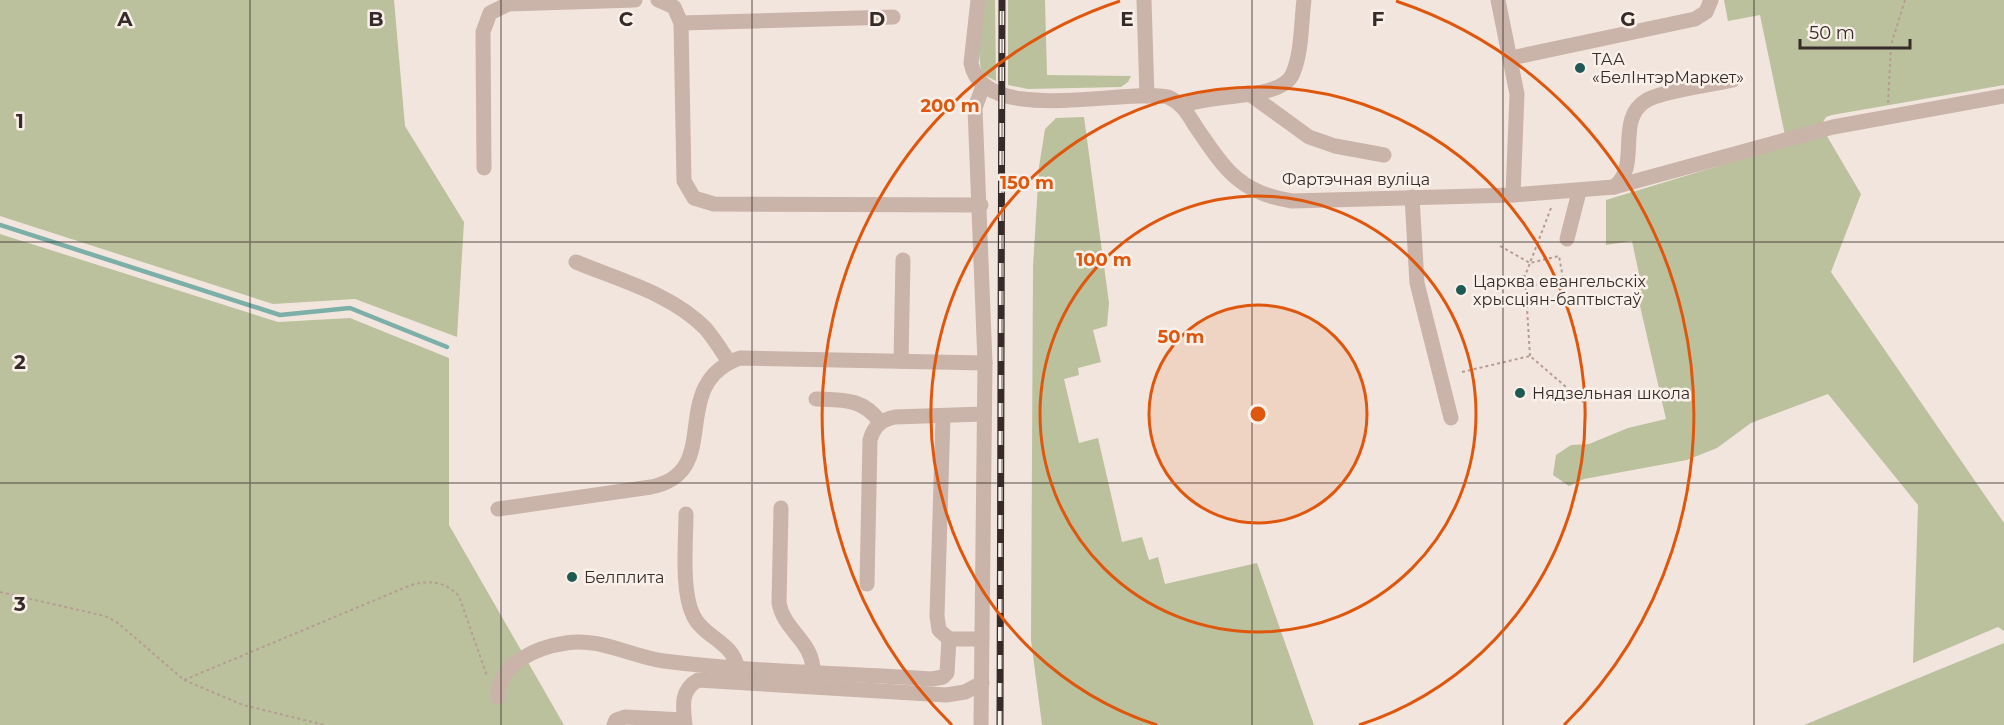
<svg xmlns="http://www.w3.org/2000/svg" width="2004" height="725" font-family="Montserrat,sans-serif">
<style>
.green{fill:#bbc19d}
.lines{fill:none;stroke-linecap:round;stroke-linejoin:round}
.stream{stroke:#7dafa9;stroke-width:4.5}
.path{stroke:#b69d93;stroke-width:2;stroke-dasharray:3 3;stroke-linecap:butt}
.minor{stroke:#cab3a9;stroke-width:15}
.rail-casing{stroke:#372b29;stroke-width:7}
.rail{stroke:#faf0ea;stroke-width:4.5;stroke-dasharray:14;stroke-linecap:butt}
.grid{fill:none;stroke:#372b29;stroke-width:1.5;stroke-opacity:0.55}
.ring{fill:none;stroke:#df570d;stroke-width:3}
.poi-dot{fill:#1f5953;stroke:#faf0ea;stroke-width:2}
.labels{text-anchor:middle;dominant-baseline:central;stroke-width:5;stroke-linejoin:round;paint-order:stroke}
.poi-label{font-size:16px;fill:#372b29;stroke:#faf0ea;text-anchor:start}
.street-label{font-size:16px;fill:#372b29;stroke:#faf0ea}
.grid-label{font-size:20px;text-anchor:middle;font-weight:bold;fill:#372b29;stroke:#faf0ea;stroke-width:5;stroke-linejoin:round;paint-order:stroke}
.centre{fill:#df570d;stroke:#faf0ea;stroke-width:3}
.ring-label{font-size:18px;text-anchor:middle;font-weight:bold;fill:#df570d;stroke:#faf0ea;stroke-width:5;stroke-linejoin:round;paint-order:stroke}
</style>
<rect width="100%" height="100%" fill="#f2e5dd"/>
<g class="green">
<path d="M0,0h394l11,126 59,96 -7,115 -102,-38 -82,5 -273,-88z"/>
<path d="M983,0h12l1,81 -14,-7c-6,-24 -1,-50 1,-74z"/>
<path d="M1008,0h37l2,75 84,1 -3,6 -7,5 -93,2 -20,-4z"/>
<path d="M1724,0h280v85l-172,30 -6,2 -5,9 40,68 -30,78 173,251v108l-6,-4 -85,36 5,-158 -90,-111 -77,29 -34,25 -30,12 -103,19 -15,7 -16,-11 3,-20 15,-10 18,-1 39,-16 38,-9 -31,-135 5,-5 -8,-38 -26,4v-45l181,-55 -27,-130 -32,6z"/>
<path d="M1084,117l25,186 -2,23 -14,4 8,32 -23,6 1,7 -15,4 15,64 19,-5 24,104 20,-5 7,23 9,-3 7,27 92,-21 57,162h-272l-11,-85 2,-373 6,-100 6,-38 11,-11z"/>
<path d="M0,234l278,88 72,-4 99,40v167l115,200h-564z"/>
<path d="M2004,643v82h-200z"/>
</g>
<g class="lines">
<path class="stream" d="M0,225l280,90 70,-7 97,39"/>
<g class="path">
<path d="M1888,103l3,-58 14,-45"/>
<path d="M1500,246l30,17 29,-7 4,22 -36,9"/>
<path d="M1499,281l26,-5"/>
<path d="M1530,356l-5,-80 26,-68"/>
<path d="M1462,372l68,-16 56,48"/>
<path d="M0,592l105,24 13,7 66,57 227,-95c19,-5 33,-4 48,11l28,80"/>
<path d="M184,680l59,25 82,20"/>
</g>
<g class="minor">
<path d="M658,0l16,7 7,16 3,158 10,17 20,6 267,1"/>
<path d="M978,0l-7,63c12,64 152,25 197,34 14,6 20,17 28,30 29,42 43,66 96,74l221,-6 101,-8 219,-60 171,-31"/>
<path d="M1144,0l3,96"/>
<path d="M1498,0l19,94 -4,101"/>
<path d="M681,23l212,-6"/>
<path d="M1511,58l184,-39 11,-7 5,-12"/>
<path d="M1248,93l61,44 26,9 49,9"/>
<path d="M1183,106c26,-13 100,-5 110,-33 9,-21 8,-50 11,-73"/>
<path d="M484,168l-1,-136 7,-19 18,-9 127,-4"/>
<path d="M1614,187c28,-21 0,-68 33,-87 19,-10 64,-15 86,-20"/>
<path d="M1412,197l5,86 34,135"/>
<path d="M1567,239l12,-47"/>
<path d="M576,262c43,18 96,32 129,66 9,10 16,22 24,34"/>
<path d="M901,361l2,-101"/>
<path d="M816,399c27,1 47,-1 64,23"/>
<path d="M943,416l-6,200 2,14 10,9"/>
<path d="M781,508l-2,95c5,28 34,38 34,68"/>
<path d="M498,509l153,-22c75,-15 14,-102 89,-129l245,5"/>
<path d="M686,514c0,28 -5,76 7,101 10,22 40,27 44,52"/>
<path d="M867,584l3,-144c4,-14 11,-20 25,-23l89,-3"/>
<path d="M498,697c0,-34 40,-50 68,-54 33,-6 66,14 98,18 86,11 180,12 268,18l11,-2 4,-4 2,-34h33"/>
<path d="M614,725l2,-5 9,-3 59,3"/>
<path d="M685,725c-2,-18 -5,-35 13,-45l248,15 19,-3 17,-9"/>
<path d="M981,725l4,-362 -10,-255 8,-22"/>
</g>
<g class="rail-casing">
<path id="rail" d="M1000,725l2,-725"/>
</g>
<use href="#rail" class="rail"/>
</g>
<path class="grid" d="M250,0v725M501,0v725M752,0v725M1002,0v725M1252,0v725M1503,0v725M1754,0v725M0,242h2004M0,483h2004"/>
<circle cx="1258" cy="414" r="109" fill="#df570d" fill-opacity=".12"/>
<g class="ring">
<circle cx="1258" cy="414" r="109"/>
<circle cx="1258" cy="414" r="218"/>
<path d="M1157 725A327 327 0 1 1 1359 725"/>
<path d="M952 725A436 436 0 0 1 1120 1M1396 1A436 436 0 0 1 1564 725"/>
</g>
<g class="poi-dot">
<circle cx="1580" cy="68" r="6"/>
<circle cx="1461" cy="290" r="6"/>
<circle cx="1520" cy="393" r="6"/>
<circle cx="572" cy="577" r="6"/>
</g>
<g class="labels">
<g class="poi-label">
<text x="1592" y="59">ТАА<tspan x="1592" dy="18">«БелІнтэрМаркет»</tspan></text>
<text x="1473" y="281">Царква евангельскіх<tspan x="1473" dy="18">хрысціян-баптыстаў</tspan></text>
<text x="1532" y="393">Нядзельная школа</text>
<text x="584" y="577">Белплита</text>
</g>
<g class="street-label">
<text x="1356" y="179">Фартэчная вуліца</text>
</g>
</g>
<g class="grid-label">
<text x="125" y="26">A</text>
<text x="376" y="26">B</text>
<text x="626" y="26">C</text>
<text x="877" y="26">D</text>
<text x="1127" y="26">E</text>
<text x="1378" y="26">F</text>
<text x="1628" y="26">G</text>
<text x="20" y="128">1</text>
<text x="20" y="369">2</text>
<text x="20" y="611">3</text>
</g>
<circle cx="1258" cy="414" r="9" class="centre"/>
<g class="ring-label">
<text x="950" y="112">200 m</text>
<text x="1027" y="189">150 m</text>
<text x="1104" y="266">100 m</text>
<text x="1181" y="343">50 m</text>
</g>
<path d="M1800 39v9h110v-9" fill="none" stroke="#372b29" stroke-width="3"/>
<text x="1809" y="39" font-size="18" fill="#372b29" stroke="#faf0ea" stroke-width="4.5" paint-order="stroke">50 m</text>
</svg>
